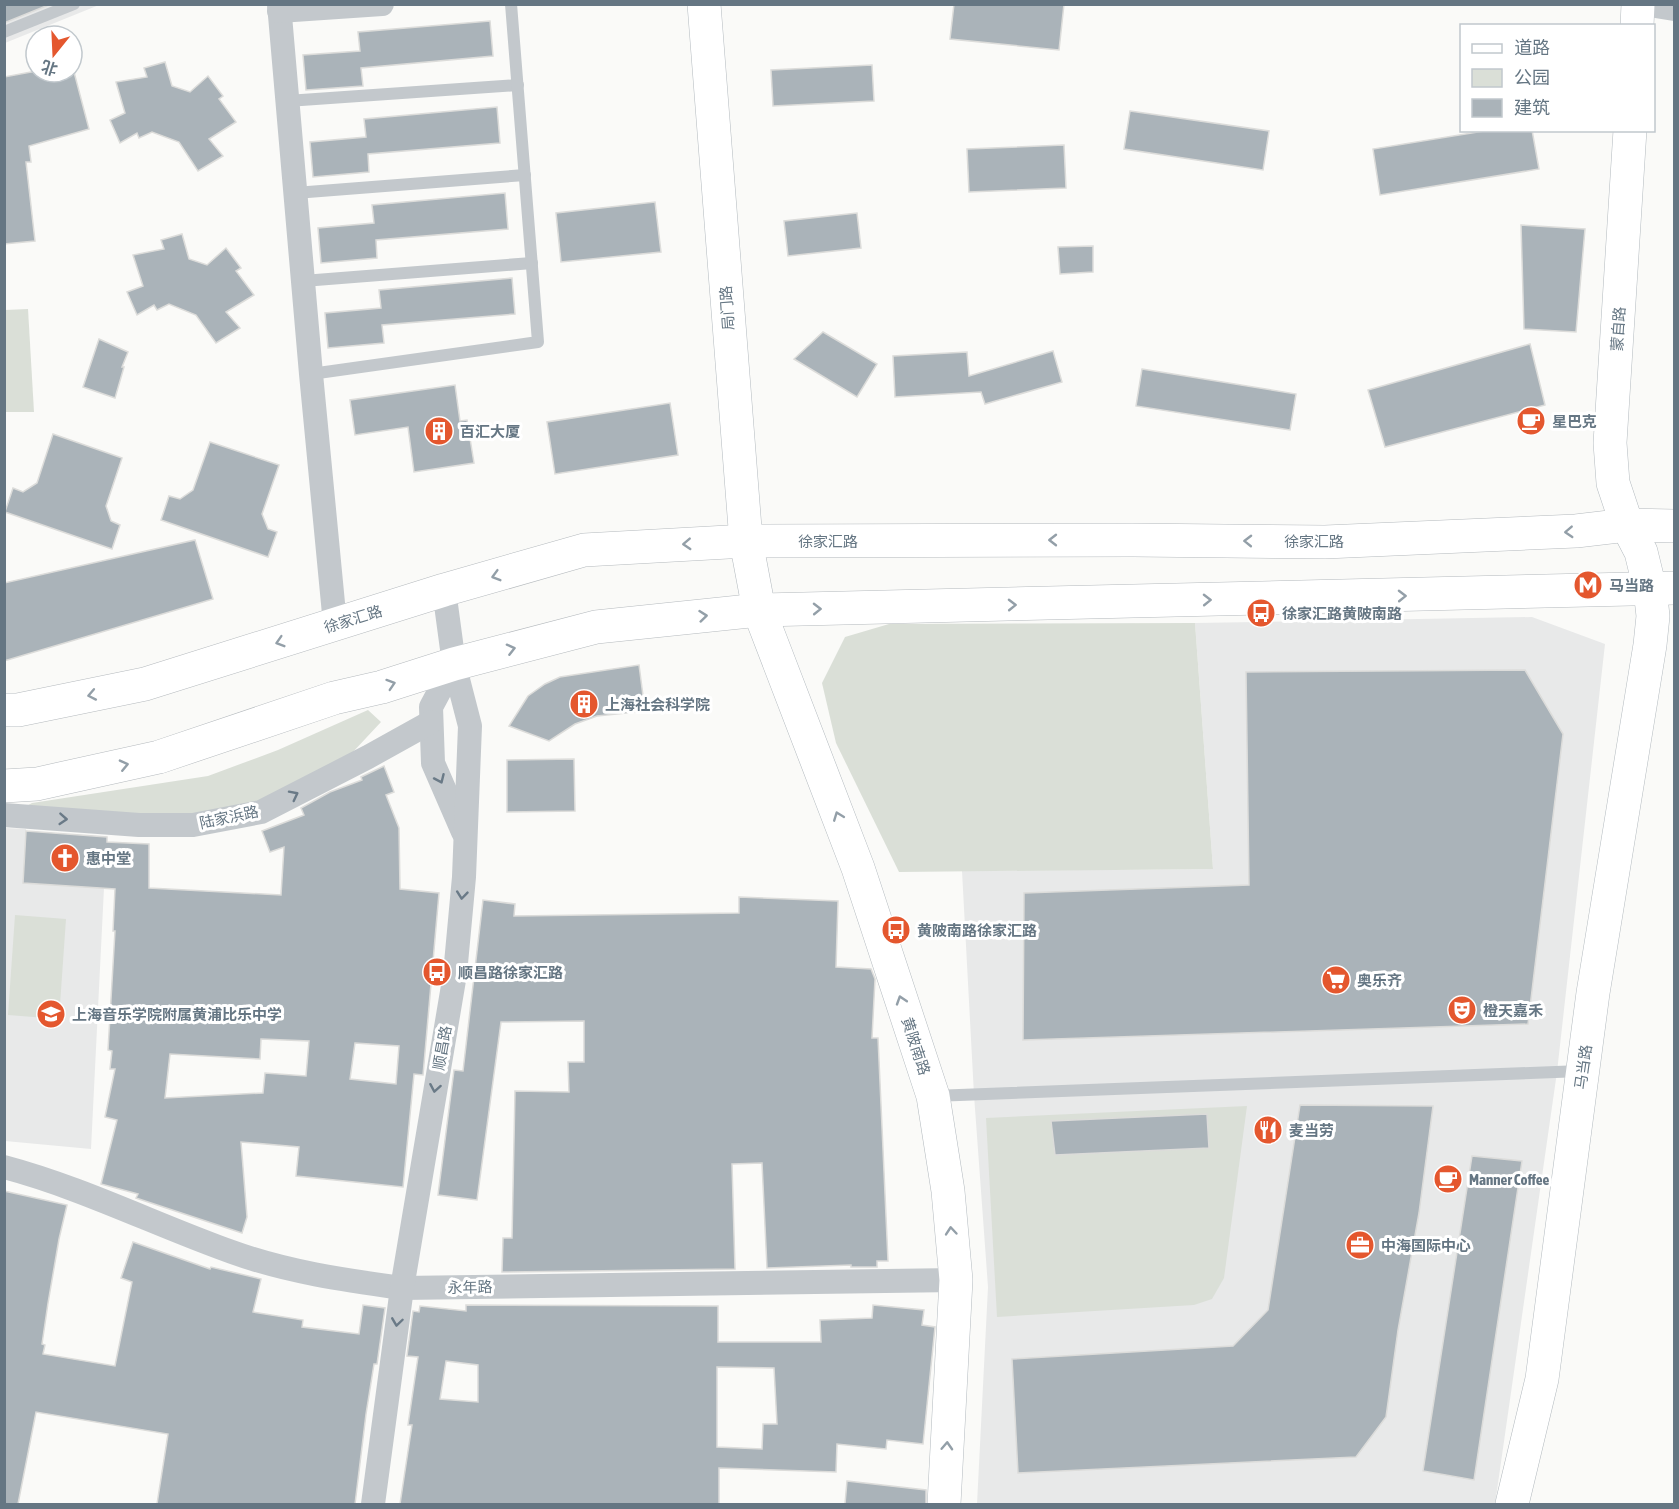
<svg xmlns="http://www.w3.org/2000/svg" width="1679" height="1509" font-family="'Asap Condensed','Noto Sans SC',sans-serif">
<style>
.built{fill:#e8e9e9}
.green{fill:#dadfd7}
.building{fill:#aab3b9;stroke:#dcdcda;stroke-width:1.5;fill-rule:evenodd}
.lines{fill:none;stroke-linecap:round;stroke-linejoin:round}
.secondary-casing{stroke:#b3babf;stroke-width:34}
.primary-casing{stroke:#b5babe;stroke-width:34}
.lane{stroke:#c3c8cc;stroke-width:12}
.street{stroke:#c3c8cc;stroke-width:24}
.secondary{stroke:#fff;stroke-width:33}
.primary{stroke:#fff;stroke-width:33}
.oneway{stroke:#939fa8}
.oneway2{stroke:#6a7a87}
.labels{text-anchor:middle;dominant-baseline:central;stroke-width:6;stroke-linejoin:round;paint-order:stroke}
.street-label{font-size:15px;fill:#657683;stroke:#fff}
.poi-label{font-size:15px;font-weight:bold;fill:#657683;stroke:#fff;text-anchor:start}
</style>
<rect width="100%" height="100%" fill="#fafaf8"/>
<g class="built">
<path d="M5,5h94l-94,38z"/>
<path d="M1532,617l73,27 -48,428 -62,432h-518l11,-217 -14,-192 -12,-224 251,-2 -18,-246z"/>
<path d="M5,828l21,1 -3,54 81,5 -13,261 -86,-8z"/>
</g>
<g class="green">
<path d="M28,309l6,103h-29v-102z"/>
<path d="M1195,623l18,246 -314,3 -63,-129 -14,-60 23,-46 44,-13z"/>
<path d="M368,710l13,12 -29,31 -91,48 -69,16 -171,-8 11,-6 176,-27 70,-26z"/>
<path d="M15,915l51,4 -7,100 -51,-4z"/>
<path d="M1247,1106l-23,172 -12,21 -18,6 -197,12 -11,-199z"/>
</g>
<g class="building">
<path d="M4,4h47l-47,19z"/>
<path d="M954,4h110l-5,46 -109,-11z"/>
<path d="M490,21l3,35 -132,12 2,18 -57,4 -3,-35 57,-4 -2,-19z"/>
<path d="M165,62l7,24 18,6 18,-16 15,20 -4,3 17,23 -27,17 14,17 -25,15 -19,-29 -27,-10 -13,6 -2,-5 -17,10 -10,-23 15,-7 -9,-31 31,-5 -3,-9z"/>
<path d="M872,65l2,36 -101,5 -2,-36z"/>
<path d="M31,72h43l15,57 -60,17 2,16h-5l9,79 -31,3v-167z"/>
<path d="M497,107l3,36 -132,11 1,18 -56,5 -3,-35 56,-5 -2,-18z"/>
<path d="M1130,111l139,20 -6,39 -139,-21z"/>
<path d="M1490,130h42l7,39 -159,26 -7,-46z"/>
<path d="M1064,145l2,43 -97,4 -2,-43z"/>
<path d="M505,193l3,36 -132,11 1,18 -56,5 -3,-35 56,-5 -2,-18z"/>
<path d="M655,202l6,50 -100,10 -5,-49z"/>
<path d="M857,213l4,35 -73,8 -4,-35z"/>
<path d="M1521,225l64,4 -9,103 -52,-3z"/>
<path d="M182,234l7,25 18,6 19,-17 15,20 -5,3 18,24 -28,17 14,16 -24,15 -20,-28 -27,-11 -12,6 -3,-5 -17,10 -10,-23 16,-6 -10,-31 31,-6 -3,-9z"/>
<path d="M1093,246v26l-33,2 -2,-27z"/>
<path d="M512,278l3,36 -133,11 2,18 -56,5 -3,-35 56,-5 -2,-18z"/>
<path d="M823,332l54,32 -20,33 -63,-38z"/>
<path d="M99,339l29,13 -6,15h2l-9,31 -32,-11z"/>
<path d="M1530,344l15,61 -160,42 -17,-57z"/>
<path d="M1053,351l9,31 -77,22 -4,-12 -86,5 -2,-41 74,-4 2,24z"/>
<path d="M1142,369l154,25 -6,36 -154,-24z"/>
<path d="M455,385l5,36 7,-1 7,43 -60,9 -6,-45 -53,8 -5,-35z"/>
<path d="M670,403l8,52 -123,19 -8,-52z"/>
<path d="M53,434l69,24 -16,48 5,15 9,4 -8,24 -107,-37 8,-24 10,4 14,-9z"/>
<path d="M210,442l69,23 -17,49 6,15 9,3 -9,25 -107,-37 8,-24 11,3 13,-9z"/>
<path d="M195,540l18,59 -209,62v-78z"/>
<path d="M639,665l6,46 -48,5 -22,8 -26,17 -40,-15 19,-30 17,-12 15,-7z"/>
<path d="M1525,670l38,64 -35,290 -505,16 1,-147 225,-8 -3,-213z"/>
<path d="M574,759l1,52 -68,1v-52z"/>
<path d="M384,766l10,26 -8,3 13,33 1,61 39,4 -16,182 -9,-1 -11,113 -107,-11 3,-29 -58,-5 6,75 -5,16 -106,-35 2,-4 -37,-10 16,-64 -12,-3 10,-48h-5l2,-18 -4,-1 7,-119h-2l2,-42 -92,-6 3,-52 81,6v5l42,2v44l132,7 3,-48 -14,5 -8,-21 42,-16 -3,-7 29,-16 32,-12 -1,-3zM261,1039l48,2 -3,35 -41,-3 -2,20 -98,5 5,-44 90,5zM355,1043l44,3 -3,38 -46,-5z"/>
<path d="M739,897l99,4 -2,66 35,2 4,10 -3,59h6l10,223h-11v6h-26v-2l-84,3 -5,-105 -30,1 3,105 -233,3 1,-34h9l3,-147 54,1 -1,-30h16v-41l-83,1 -24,178 -39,-5 16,-125 9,1 20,-171 32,4 -1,12 225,-3z"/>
<path d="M1300,1105l133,1 -14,107 -21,117 -12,87 -30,40 -338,16 -6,-114 221,-13 35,-36z"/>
<path d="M1207,1114l2,34 -154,7 -4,-34z"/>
<path d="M1472,1156l50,5 -48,319 -51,-9z"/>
<path d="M4,1191l63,14 -8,34 -11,64 -6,41 3,1 -2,9 72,12 17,-84 -11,-4 12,-36 77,27 1,-2 50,12 -8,33 50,8 -1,7 57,7 4,-29 22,3 -8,56h-3l-8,50 -11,90h-198l11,-70 -132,-22 -18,92h-14z"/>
<path d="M466,1305l252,1v36h103l-1,-22 52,-2 1,-13 51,5 -2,15 13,2 -12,117 -36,-4 -1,9 -49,-5 -1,28 -117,-4v36h-319l12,-79h-4l10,-68 -11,-1 6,-45 6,1 1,-6 46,5zM446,1361l32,4v37l-38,-3zM717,1367l57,1 3,56h-14l-1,25 -45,-2z"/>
<path d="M847,1481l79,9v14h-81z"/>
</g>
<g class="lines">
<g class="secondary-casing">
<g id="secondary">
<path d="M704,4l42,537 13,69 99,258 75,228 15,95 8,89 -12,224"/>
<path d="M1637,26l1,-22"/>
<path d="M1512,1504l30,-125 51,-386 57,-348 3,-29 -3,-27 -9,-37 -14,-27 -14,-42 -3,-40 20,-313"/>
</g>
</g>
<g class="primary-casing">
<g id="primary">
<path d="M4,710h14l127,-26 299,-94 140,-40 162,-9 387,-1 192,2 251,-11 51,-6 47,1"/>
<path d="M4,786l33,-2 122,-27 175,-59 48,-11 72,-23 142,-37 163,-17 915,-22"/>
</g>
</g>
<g class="lane">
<path d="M4,32l70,-28"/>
<path d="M287,101l231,-16"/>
<path d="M295,193l230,-18"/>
<path d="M303,281l229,-18"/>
<path d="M311,374l227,-32 -27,-338"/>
<path d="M933,1096l648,-25"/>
</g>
<g class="street">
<path d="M279,4l32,370 24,250"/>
<path d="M1643,4l31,5"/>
<path d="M279,11l103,-7"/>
<path d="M454,664l-23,43 2,56 30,69"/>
<path d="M4,815l135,10h54l68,-13 107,-55 63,-35"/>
<path d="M4,1167c79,21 152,58 228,85 55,20 112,28 170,36l554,-8"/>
<path d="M373,1504l29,-216 53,-314 9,-97 6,-151 -16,-62 -10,-74"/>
</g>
<use href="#secondary" class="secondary"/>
<use href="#primary" class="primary"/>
</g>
<defs><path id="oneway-chevron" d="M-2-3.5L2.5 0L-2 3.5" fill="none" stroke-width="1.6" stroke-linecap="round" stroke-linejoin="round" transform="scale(1.5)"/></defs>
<g class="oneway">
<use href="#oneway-chevron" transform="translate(1569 532) rotate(177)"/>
<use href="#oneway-chevron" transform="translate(1053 540) rotate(180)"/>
<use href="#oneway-chevron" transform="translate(1248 541) rotate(-179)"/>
<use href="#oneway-chevron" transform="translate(687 544) rotate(177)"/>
<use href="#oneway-chevron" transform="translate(496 576) rotate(164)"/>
<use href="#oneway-chevron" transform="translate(1402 596) rotate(-1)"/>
<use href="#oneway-chevron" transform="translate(1207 600) rotate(-1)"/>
<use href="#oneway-chevron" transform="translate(1012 605) rotate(-1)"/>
<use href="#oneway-chevron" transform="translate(817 609) rotate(-1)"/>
<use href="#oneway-chevron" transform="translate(703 616) rotate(-6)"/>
<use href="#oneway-chevron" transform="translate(280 642) rotate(163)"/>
<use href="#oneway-chevron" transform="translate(511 649) rotate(-14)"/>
<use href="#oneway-chevron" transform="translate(391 684) rotate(-18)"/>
<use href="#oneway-chevron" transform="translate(92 695) rotate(169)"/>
<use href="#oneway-chevron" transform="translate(124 765) rotate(-13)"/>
<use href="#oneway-chevron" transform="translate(838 816) rotate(-111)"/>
<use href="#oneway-chevron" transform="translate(901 1000) rotate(-108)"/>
<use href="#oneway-chevron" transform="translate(951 1231) rotate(-95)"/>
<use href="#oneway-chevron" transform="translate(947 1446) rotate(-87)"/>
</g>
<g class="oneway2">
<use href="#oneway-chevron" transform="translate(440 779) rotate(66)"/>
<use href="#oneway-chevron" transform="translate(294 795) rotate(-27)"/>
<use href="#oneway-chevron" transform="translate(63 819) rotate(4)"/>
<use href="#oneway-chevron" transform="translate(462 895) rotate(96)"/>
<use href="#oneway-chevron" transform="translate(435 1088) rotate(100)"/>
<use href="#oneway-chevron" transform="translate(397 1322) rotate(98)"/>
</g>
<defs>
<g id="cafe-disc" transform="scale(1.5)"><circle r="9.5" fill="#e4572e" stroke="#fff"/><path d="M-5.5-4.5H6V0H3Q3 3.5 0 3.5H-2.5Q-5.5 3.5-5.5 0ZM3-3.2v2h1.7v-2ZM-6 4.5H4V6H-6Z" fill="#fff"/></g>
<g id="building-disc" transform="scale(1.5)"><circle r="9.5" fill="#e4572e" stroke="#fff"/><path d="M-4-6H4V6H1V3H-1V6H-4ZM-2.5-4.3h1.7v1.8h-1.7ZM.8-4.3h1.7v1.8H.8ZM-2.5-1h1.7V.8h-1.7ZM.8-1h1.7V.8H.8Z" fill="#fff"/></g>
<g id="metro-disc" transform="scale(1.5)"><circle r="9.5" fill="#e4572e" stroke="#fff"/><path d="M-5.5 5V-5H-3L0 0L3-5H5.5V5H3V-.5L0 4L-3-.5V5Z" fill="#fff"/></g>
<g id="bus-disc" transform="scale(1.5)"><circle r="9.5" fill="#e4572e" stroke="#fff"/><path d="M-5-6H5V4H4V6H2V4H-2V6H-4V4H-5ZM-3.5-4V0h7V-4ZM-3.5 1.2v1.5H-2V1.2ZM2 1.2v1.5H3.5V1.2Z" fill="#fff"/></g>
<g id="church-disc" transform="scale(1.5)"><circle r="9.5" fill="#e4572e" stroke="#fff"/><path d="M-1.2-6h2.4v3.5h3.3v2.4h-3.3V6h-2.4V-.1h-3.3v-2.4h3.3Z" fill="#fff"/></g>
<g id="supermarket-disc" transform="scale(1.5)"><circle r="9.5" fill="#e4572e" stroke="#fff"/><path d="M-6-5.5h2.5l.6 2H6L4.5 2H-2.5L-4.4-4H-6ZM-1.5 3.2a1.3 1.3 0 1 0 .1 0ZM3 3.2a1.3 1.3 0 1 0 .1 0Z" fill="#fff"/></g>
<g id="theatre-disc" transform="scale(1.5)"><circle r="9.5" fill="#e4572e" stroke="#fff"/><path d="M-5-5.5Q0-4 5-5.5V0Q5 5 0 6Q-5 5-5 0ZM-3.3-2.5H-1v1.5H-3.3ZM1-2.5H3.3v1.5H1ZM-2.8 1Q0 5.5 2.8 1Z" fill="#fff"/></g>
<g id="school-disc" transform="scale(1.5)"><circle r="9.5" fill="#e4572e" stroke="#fff"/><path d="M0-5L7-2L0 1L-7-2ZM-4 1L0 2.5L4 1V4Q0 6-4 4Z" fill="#fff"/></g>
<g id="restaurant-disc" transform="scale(1.5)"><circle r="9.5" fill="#e4572e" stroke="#fff"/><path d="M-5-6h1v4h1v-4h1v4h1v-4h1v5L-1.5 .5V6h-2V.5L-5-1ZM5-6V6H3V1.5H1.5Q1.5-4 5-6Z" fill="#fff"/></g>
<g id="office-disc" transform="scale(1.5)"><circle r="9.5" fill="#e4572e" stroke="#fff"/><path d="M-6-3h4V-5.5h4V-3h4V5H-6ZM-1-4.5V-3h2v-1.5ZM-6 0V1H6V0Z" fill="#fff"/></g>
</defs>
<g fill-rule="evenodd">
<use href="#cafe-disc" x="1531" y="421"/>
<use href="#building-disc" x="439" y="431"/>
<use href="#metro-disc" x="1588" y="585"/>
<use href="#bus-disc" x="1261" y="613"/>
<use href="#building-disc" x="584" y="704"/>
<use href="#church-disc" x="65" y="858"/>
<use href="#bus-disc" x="896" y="930"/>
<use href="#bus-disc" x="437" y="972"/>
<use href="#supermarket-disc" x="1336" y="980"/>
<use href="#theatre-disc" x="1462" y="1010"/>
<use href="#school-disc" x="51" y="1014"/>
<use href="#restaurant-disc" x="1268" y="1130"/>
<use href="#cafe-disc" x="1448" y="1179"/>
<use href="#office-disc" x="1360" y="1245"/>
</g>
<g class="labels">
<g class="street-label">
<text transform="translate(727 308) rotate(-94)">局门路</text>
<text transform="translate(1618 329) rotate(-86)">蒙自路</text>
<text x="828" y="541">徐家汇路</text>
<text x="1314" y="541">徐家汇路</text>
<text transform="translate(353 619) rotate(-17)">徐家汇路</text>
<text transform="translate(229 817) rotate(-12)">陆家浜路</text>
<text transform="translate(916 1046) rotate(72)">黄陂南路</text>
<text transform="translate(442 1048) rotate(-80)">顺昌路</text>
<text transform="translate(1583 1067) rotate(-82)">马当路</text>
<text transform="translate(470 1287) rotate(-1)">永年路</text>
</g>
<g class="poi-label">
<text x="1552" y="421">星巴克</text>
<text x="460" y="431">百汇大厦</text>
<text x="1609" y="585">马当路</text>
<text x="1282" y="613">徐家汇路黄陂南路</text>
<text x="605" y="704">上海社会科学院</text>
<text x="86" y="858">惠中堂</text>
<text x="917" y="930">黄陂南路徐家汇路</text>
<text x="458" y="972">顺昌路徐家汇路</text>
<text x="1357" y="980">奥乐齐</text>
<text x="1483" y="1010">橙天嘉禾</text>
<text x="72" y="1014">上海音乐学院附属黄浦比乐中学</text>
<text x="1289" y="1130">麦当劳</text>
<text x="1469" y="1179">Manner Coffee</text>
<text x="1381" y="1245">中海国际中心</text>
</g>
</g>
<rect width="1679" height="1509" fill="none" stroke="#657683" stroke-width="12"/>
<rect x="1460" y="24" width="195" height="108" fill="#ffffff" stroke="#c1c8cd" stroke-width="1.5"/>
<rect x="1472" y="44" width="30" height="9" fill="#ffffff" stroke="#c1c8cd" stroke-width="1.5"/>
<text x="1514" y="54" font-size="18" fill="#657683">道路</text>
<rect x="1472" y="69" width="30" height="18" fill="#dadfd7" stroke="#c1c8cd" stroke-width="1.5"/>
<text x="1514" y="84" font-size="18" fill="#657683">公园</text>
<rect x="1472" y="99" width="30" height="18" fill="#aab3b9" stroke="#c1c8cd" stroke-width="1.5"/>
<text x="1514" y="114" font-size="18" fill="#657683">建筑</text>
<g transform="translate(54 54) rotate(198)"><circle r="28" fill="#ffffff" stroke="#c1c8cd" stroke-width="1.5"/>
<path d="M0-4.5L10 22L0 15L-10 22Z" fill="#e4572e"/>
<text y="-9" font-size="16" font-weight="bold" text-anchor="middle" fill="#657683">北</text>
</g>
</svg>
